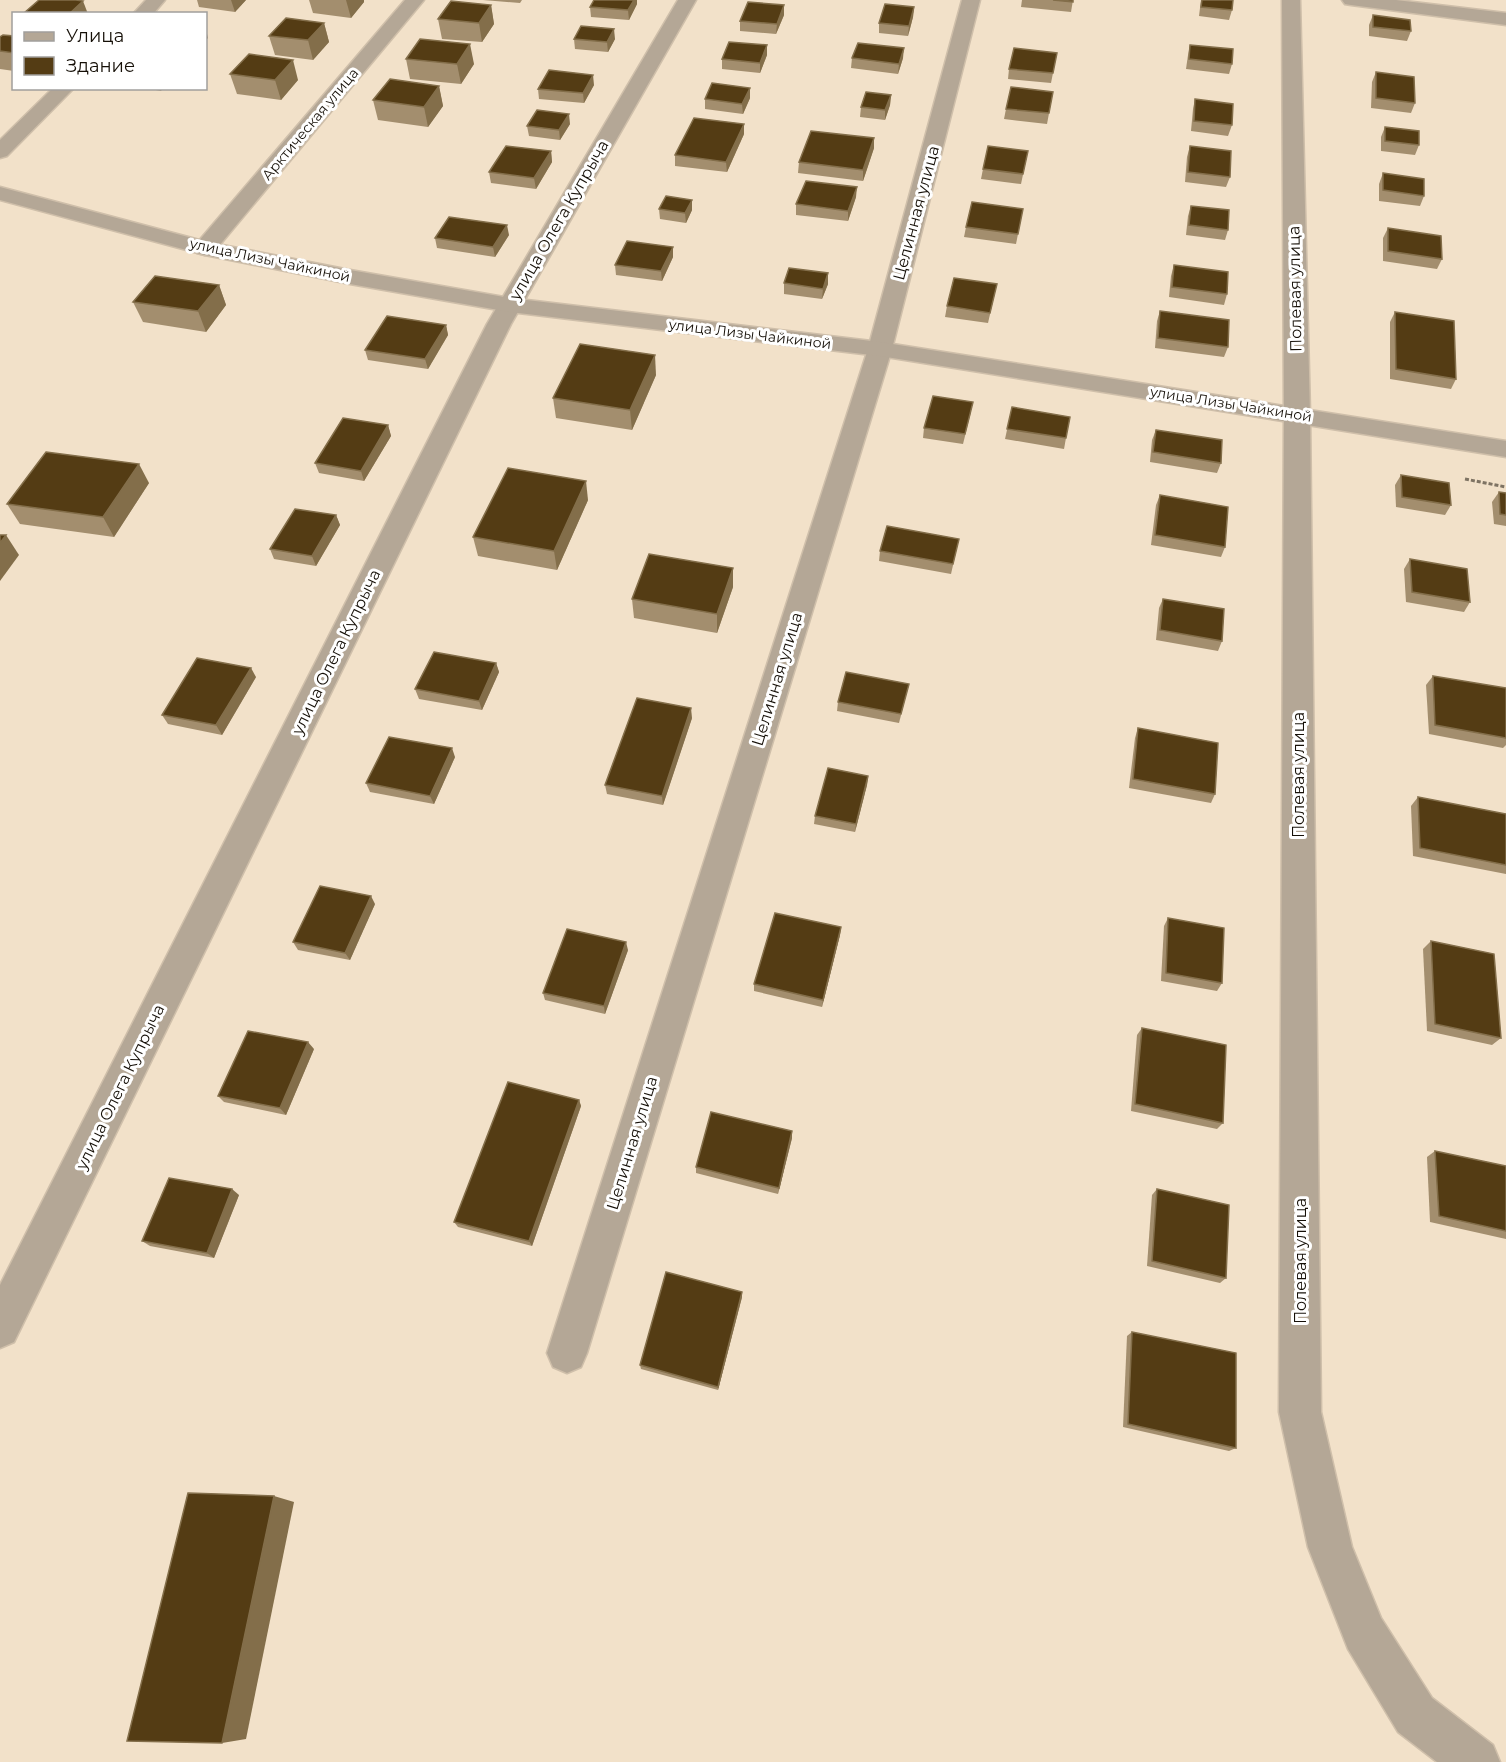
<svg xmlns="http://www.w3.org/2000/svg" width="1506" height="1762" font-family="Montserrat,sans-serif">
<style>
.lines{fill:none;stroke-linecap:round;stroke-linejoin:round}
.minor-casing{stroke:#cfbfaa;stroke-width:3}
.tertiary-casing{stroke:#cfbfaa;stroke-width:3}
.path{stroke:#7e7363;stroke-width:3;stroke-dasharray:4 2;stroke-linecap:butt}
.minor{fill:#b4a796;fill-rule:evenodd}
.tertiary{fill:#b4a796;fill-rule:evenodd}
.wall{fill:#a38e6e}
.shaded-wall{fill:#836e4a}
.building{fill:#543c14;stroke:#836e4a;stroke-width:1.5}
.labels{text-anchor:middle;dominant-baseline:central;stroke-width:6;stroke-linejoin:round;paint-order:stroke}
.far-street-label{font-size:14px;fill:#150f07;stroke:#fff}
.street-label{font-size:16px;fill:#150f07;stroke:#fff}
</style>
<rect width="100%" height="100%" fill="#f2e1c9"/>
<g class="lines">
<g class="minor-casing">
<g id="minor">
<path d="M146,0h19l-12,14h-20z"/>
<path d="M405,0h19l-211,253 -8,2 -8,-2 -3,-5 3,-5z"/>
<path d="M678,0h18l-185,324 -497,1018 -14,6v-63l487,-961z"/>
<path d="M962,0h18l-88,349 -305,1004 -6,14 -14,6 -14,-6 -6,-14 321,-1004z"/>
<path d="M1282,0h18l10,414 11,998 31,135 29,71 51,80 61,47 7,17h-63l-39,-30 -50,-83 -40,-102 -29,-135 5,-998z"/>
<path d="M1342,0h54l110,13v12l-155,-20 -6,-1z"/>
<path d="M53,88h21l-67,68 -7,2v-18z"/>
</g>
</g>
<g class="tertiary-casing">
<path id="tertiary" d="M0,187l207,55 143,28 160,28 370,44 626,99v16l-626,-101 -370,-44 -160,-28 -145,-29 -205,-55z"/>
</g>
<path class="path" d="M1465,479l41,8"/>
<use href="#minor" class="minor"/>
<use href="#tertiary" class="tertiary"/>
</g>
<g class="wall">
<path d="M197,0h49l-11,12 -36,-5z"/>
<path d="M309,0h55v2l-13,16 -38,-5z"/>
<path d="M483,0h39l-2,3z"/>
<path d="M1022,0h51l-2,12 -50,-5z"/>
<path d="M1201,0h32l-1,10 -3,10 -30,-4z"/>
<path d="M637,4l-8,16 -38,-3 -1,-10z"/>
<path d="M491,5l3,19 -12,18 -40,-3 -4,-20z"/>
<path d="M784,5v10l-8,19 -36,-3v-10z"/>
<path d="M914,7l-1,10 -5,19 -29,-3v-10z"/>
<path d="M1373,15l38,16 -4,10 -38,-5v-11z"/>
<path d="M324,23l5,19 -16,18 -38,-5 -6,-19z"/>
<path d="M14,36v35l-14,-2v-32z"/>
<path d="M574,39h41l-7,13 -33,-3z"/>
<path d="M1190,45l42,19 -3,10 -43,-5 2,-14z"/>
<path d="M1057,53l-6,30 -43,-4 1,-10z"/>
<path d="M767,55l-7,18 -38,-4v-10z"/>
<path d="M852,58h51l-5,16 -47,-6z"/>
<path d="M406,59l68,5 -13,20 -51,-5z"/>
<path d="M1376,72l39,31 -4,10 -40,-5 1,-26z"/>
<path d="M230,74l68,6 -17,20 -44,-6z"/>
<path d="M594,85l-10,18 -45,-4 -1,-10z"/>
<path d="M439,86l4,20 -15,21 -50,-7 -5,-20z"/>
<path d="M145,88h18l-2,3z"/>
<path d="M750,88v10l-7,16 -38,-5v-10z"/>
<path d="M1053,92l-6,32 -43,-5 2,-10z"/>
<path d="M891,95l-1,10 -5,15 -25,-3 1,-10z"/>
<path d="M1195,99l37,26 -4,11 -37,-5 2,-22z"/>
<path d="M570,124l-10,16 -31,-4 -2,-10z"/>
<path d="M1385,127l34,18 -4,10 -34,-4v-14z"/>
<path d="M744,134l-17,38 -52,-6v-11z"/>
<path d="M874,138v10l-11,33 -65,-8 1,-11z"/>
<path d="M1190,146l40,31 -4,10 -41,-5 2,-25z"/>
<path d="M551,151l1,11 -16,27 -45,-6 -2,-11z"/>
<path d="M1028,151l-7,33 -40,-5 2,-10z"/>
<path d="M1383,173l41,23 -4,10 -41,-5v-17z"/>
<path d="M856,197l-8,24 -52,-6v-11z"/>
<path d="M692,200v10l-6,13 -26,-4 -1,-10z"/>
<path d="M1191,206l37,24 -3,10 -39,-5 2,-19z"/>
<path d="M1023,209l-7,35 -52,-7 2,-10z"/>
<path d="M1388,228l54,31 -5,10 -54,-8v-23z"/>
<path d="M509,235l-14,22 -58,-9 -2,-10z"/>
<path d="M673,247v10l-11,24 -46,-6 -1,-10z"/>
<path d="M1174,265l53,29 -3,11 -55,-8 2,-21z"/>
<path d="M828,273v11l-6,15 -38,-5v-11z"/>
<path d="M997,284l-9,39 -43,-6 2,-11z"/>
<path d="M219,285l7,20 -20,27 -63,-10 -10,-20z"/>
<path d="M1160,311l68,36 -4,10 -69,-9 2,-27z"/>
<path d="M1395,312l61,67 -5,10 -61,-10v-57z"/>
<path d="M446,325l2,10 -20,34 -60,-9 -3,-10z"/>
<path d="M656,375l-24,55 -76,-12 -3,-20z"/>
<path d="M1012,407l54,31 -2,11 -59,-10z"/>
<path d="M971,412l-8,32 -40,-6 1,-10z"/>
<path d="M388,425l3,11 -27,45 -45,-8 -4,-10z"/>
<path d="M1156,430l65,33 -4,10 -67,-11 2,-22z"/>
<path d="M1401,475l50,30 -6,10 -49,-8 -1,-22z"/>
<path d="M149,483l-35,54 -94,-13 -13,-20z"/>
<path d="M1499,492l7,1v33l-12,-2 -2,-22z"/>
<path d="M1160,495l65,52 -4,10 -70,-12 5,-40z"/>
<path d="M588,500l-31,70 -79,-14 -5,-19z"/>
<path d="M336,515l4,10 -24,41 -42,-7 -4,-10z"/>
<path d="M959,539l-8,35 -72,-13 1,-10z"/>
<path d="M1410,559l60,43 -6,10 -58,-10 -2,-33z"/>
<path d="M733,568v19l-16,46 -83,-15 -2,-19z"/>
<path d="M1163,599l59,42 -4,10 -62,-11 3,-32z"/>
<path d="M496,663l3,9 -17,38 -63,-11 -4,-10z"/>
<path d="M1433,676l73,16v53l-3,3 -74,-14 -3,-49z"/>
<path d="M256,677l-34,58 -54,-11 -6,-9z"/>
<path d="M909,684l-10,39 -62,-12 1,-9z"/>
<path d="M692,718l-29,87 -56,-11 -2,-9z"/>
<path d="M1138,728l77,66 -4,9 -82,-15 6,-50z"/>
<path d="M455,757l-21,47 -64,-12 -4,-9z"/>
<path d="M868,776l-1,9 -12,47 -41,-8 1,-8z"/>
<path d="M1418,797l88,17v60l-93,-18 -2,-50z"/>
<path d="M375,904l-25,56 -52,-10 -5,-8z"/>
<path d="M1168,918l54,65 -5,8 -56,-10 3,-55z"/>
<path d="M841,927l-1,8 -18,72 -68,-16v-7z"/>
<path d="M1431,941l70,97 -9,7 -65,-14 -4,-82z"/>
<path d="M628,950l-23,64 -60,-14 -2,-7z"/>
<path d="M1142,1028l81,95 -6,6 -86,-18 6,-76z"/>
<path d="M314,1049l-28,66 -62,-13 -6,-6z"/>
<path d="M579,1100l2,6 -49,140 -74,-19 -4,-5z"/>
<path d="M792,1131v7l-14,56 -82,-21v-6z"/>
<path d="M1435,1151l71,15v73l-76,-17 -3,-65z"/>
<path d="M1157,1189l69,89 -6,5 -73,-17 5,-71z"/>
<path d="M239,1195l-25,63 -64,-12 -8,-5z"/>
<path d="M742,1297l-24,93 -77,-21 -1,-4z"/>
<path d="M1132,1332l104,116 -7,3 -106,-24 4,-91z"/>
</g>
<g class="shaded-wall">
<path d="M231,0h15l-11,12z"/>
<path d="M346,0h18v2l-13,16z"/>
<path d="M634,0h3v4l-8,16 -1,-10z"/>
<path d="M83,1l5,13h-19z"/>
<path d="M491,5l3,19 -12,18 -3,-19z"/>
<path d="M784,5v10l-8,19 1,-10z"/>
<path d="M914,7l-1,10 -5,19 1,-10z"/>
<path d="M324,23l5,19 -16,18 -5,-20z"/>
<path d="M614,29l1,10 -7,13 -1,-10z"/>
<path d="M206,30l2,8 -2,2z"/>
<path d="M470,44l4,20 -13,20 -4,-20z"/>
<path d="M767,45v10l-7,18v-10z"/>
<path d="M904,48l-1,10 -5,16 1,-10z"/>
<path d="M293,60l5,20 -17,20 -6,-20z"/>
<path d="M593,75l1,10 -10,18 -1,-10z"/>
<path d="M439,86l4,20 -15,21 -4,-20z"/>
<path d="M750,88v10l-7,16 -1,-10z"/>
<path d="M891,95l-1,10 -5,15v-10z"/>
<path d="M569,114l1,10 -10,16 -1,-10z"/>
<path d="M744,124v10l-17,38 -1,-10z"/>
<path d="M874,138v10l-11,33v-11z"/>
<path d="M551,151l1,11 -16,27 -2,-11z"/>
<path d="M857,187l-1,10 -8,24v-10z"/>
<path d="M692,200v10l-6,13 -1,-10z"/>
<path d="M507,225l2,10 -14,22 -2,-10z"/>
<path d="M673,247v10l-11,24 -1,-10z"/>
<path d="M828,273v11l-6,15 1,-10z"/>
<path d="M219,285l7,20 -20,27 -8,-21z"/>
<path d="M446,325l2,10 -20,34 -3,-10z"/>
<path d="M655,355l1,20 -24,55 -2,-20z"/>
<path d="M388,425l3,11 -27,45 -3,-10z"/>
<path d="M139,464l10,19 -35,54 -11,-20z"/>
<path d="M586,481l2,19 -31,70 -3,-19z"/>
<path d="M336,515l4,10 -24,41 -4,-10z"/>
<path d="M6,535l13,20 -19,26v-38z"/>
<path d="M733,568v19l-16,46v-19z"/>
<path d="M496,663l3,9 -17,38 -3,-9z"/>
<path d="M251,668l5,9 -34,58 -6,-10z"/>
<path d="M691,708l1,10 -29,87 -1,-9z"/>
<path d="M452,748l3,9 -21,47 -4,-8z"/>
<path d="M868,776l-1,9 -12,47 1,-8z"/>
<path d="M371,896l4,8 -25,56 -5,-7z"/>
<path d="M841,927l-1,8 -18,72 1,-7z"/>
<path d="M626,942l2,8 -23,64 -1,-8z"/>
<path d="M308,1042l6,7 -28,66 -6,-7z"/>
<path d="M579,1100l2,6 -49,140 -3,-5z"/>
<path d="M792,1131v7l-14,56 1,-6z"/>
<path d="M232,1189l7,6 -25,63 -7,-5z"/>
<path d="M742,1292v5l-24,93v-3z"/>
<path d="M274,1496l20,6 -48,237 -24,4z"/>
</g>
<g class="building">
<path d="M39,0h37l7,1 -14,13 -45,-1z"/>
<path d="M594,0h40l-6,10 -38,-3z"/>
<path d="M1053,0h20v2z"/>
<path d="M1202,0h31l-1,10 -31,-3z"/>
<path d="M451,1l40,4 -12,18 -41,-4z"/>
<path d="M748,2l36,3 -7,19 -37,-3z"/>
<path d="M885,4l29,3 -5,19 -30,-3z"/>
<path d="M1373,15l37,5 1,11 -38,-4z"/>
<path d="M286,18l38,5 -16,17 -39,-4z"/>
<path d="M581,26l33,3 -7,13 -33,-3z"/>
<path d="M3,35l11,1v17l-14,-2v-14z"/>
<path d="M420,39l50,5 -13,20 -51,-5z"/>
<path d="M729,42l38,3 -7,18 -38,-4z"/>
<path d="M858,43l46,5 -5,16 -47,-6z"/>
<path d="M1190,45l43,4 -1,15 -43,-5z"/>
<path d="M1014,48l43,5 -4,20 -44,-4z"/>
<path d="M249,54l44,6 -18,20 -45,-6z"/>
<path d="M549,70l44,5 -10,18 -45,-4z"/>
<path d="M1376,72l38,5 1,26 -39,-5z"/>
<path d="M390,79l49,7 -15,21 -51,-7z"/>
<path d="M712,83l38,5 -8,16 -37,-5z"/>
<path d="M1011,87l42,5 -4,21 -43,-4z"/>
<path d="M866,92l25,3 -6,15 -24,-3z"/>
<path d="M1195,99l38,5 -1,21 -38,-4z"/>
<path d="M537,110l32,4 -10,16 -32,-4z"/>
<path d="M694,118l50,6 -18,38 -51,-7z"/>
<path d="M1385,127l34,4v14l-34,-4z"/>
<path d="M811,131l63,7 -11,32 -64,-8z"/>
<path d="M506,146l45,5 -17,27 -45,-6z"/>
<path d="M988,146l40,5 -5,23 -40,-5z"/>
<path d="M1190,146l41,5 -1,26 -42,-5z"/>
<path d="M1383,173l41,6v17l-41,-6z"/>
<path d="M806,181l51,6 -9,24 -52,-7z"/>
<path d="M666,196l26,4 -7,13 -26,-4z"/>
<path d="M972,202l51,7 -5,25 -52,-7z"/>
<path d="M1191,206l38,4 -1,20 -39,-5z"/>
<path d="M449,217l58,8 -14,22 -58,-9z"/>
<path d="M1388,228l53,8 1,23 -54,-8z"/>
<path d="M627,241l46,6 -12,24 -46,-6z"/>
<path d="M1174,265l54,7 -1,22 -55,-7z"/>
<path d="M789,268l39,5 -5,16 -39,-6z"/>
<path d="M155,276l64,9 -21,26 -65,-9z"/>
<path d="M954,278l43,6 -7,29 -43,-7z"/>
<path d="M1160,311l69,9 -1,27 -70,-9z"/>
<path d="M1395,312l59,9 2,58 -60,-10z"/>
<path d="M387,316l59,9 -21,34 -60,-9z"/>
<path d="M580,344l75,11 -25,55 -77,-12z"/>
<path d="M933,396l40,6 -8,32 -41,-6z"/>
<path d="M1012,407l58,10 -4,21 -59,-9z"/>
<path d="M343,418l45,7 -27,46 -46,-8z"/>
<path d="M1156,430l66,10 -1,23 -68,-11z"/>
<path d="M46,452l93,12 -36,53 -96,-13z"/>
<path d="M508,468l78,13 -32,70 -81,-14z"/>
<path d="M1401,475l48,8 2,22 -49,-8z"/>
<path d="M1499,492l7,1v22l-6,-1z"/>
<path d="M1160,495l68,12 -3,40 -70,-12z"/>
<path d="M295,509l41,6 -24,41 -42,-7z"/>
<path d="M887,526l72,13 -6,25 -73,-13z"/>
<path d="M0,535h6l-6,8z"/>
<path d="M649,554l84,14 -16,46 -85,-15z"/>
<path d="M1410,559l57,10 3,33 -58,-10z"/>
<path d="M1163,599l61,10 -2,32 -62,-11z"/>
<path d="M434,652l62,11 -17,38 -64,-12z"/>
<path d="M197,658l54,10 -35,57 -54,-10z"/>
<path d="M846,672l63,12 -8,30 -63,-12z"/>
<path d="M1433,676l73,12v50l-71,-13z"/>
<path d="M637,698l54,10 -29,88 -57,-11z"/>
<path d="M1138,728l80,15 -3,51 -82,-15z"/>
<path d="M389,737l63,11 -22,48 -64,-13z"/>
<path d="M828,768l40,8 -12,48 -41,-8z"/>
<path d="M1418,797l88,17v51l-86,-17z"/>
<path d="M320,886l51,10 -26,57 -52,-11z"/>
<path d="M775,913l66,14 -18,73 -69,-16z"/>
<path d="M1168,918l56,10 -2,55 -56,-10z"/>
<path d="M567,929l59,13 -22,64 -61,-13z"/>
<path d="M1431,941l63,13 7,84 -66,-14z"/>
<path d="M1142,1028l84,17 -3,78 -88,-19z"/>
<path d="M248,1031l60,11 -28,66 -62,-12z"/>
<path d="M508,1082l71,18 -50,141 -75,-19z"/>
<path d="M711,1112l81,19 -13,57 -83,-21z"/>
<path d="M1435,1151l71,15v65l-67,-15z"/>
<path d="M169,1178l63,11 -25,64 -65,-12z"/>
<path d="M1157,1189l72,16 -3,73 -74,-17z"/>
<path d="M666,1272l76,20 -24,95 -78,-22z"/>
<path d="M1132,1332l104,21v95l-108,-24z"/>
<path d="M188,1493l86,3 -52,247 -95,-2z"/>
</g>
<g class="labels">
<g class="far-street-label">
<text transform="translate(310 124) rotate(-50)">Арктическая улица</text>
<text transform="translate(270 260) rotate(12)">улица Лизы Чайкиной</text>
<text transform="translate(750 334) rotate(7)">улица Лизы Чайкиной</text>
<text transform="translate(1231 404) rotate(9)">улица Лизы Чайкиной</text>
</g>
<g class="street-label">
<text transform="translate(916 213) rotate(-75)">Целинная улица</text>
<text transform="translate(559 220) rotate(-60)">улица Олега Купрыча</text>
<text transform="translate(1295 289) rotate(-91)">Полевая улица</text>
<text transform="translate(336 652) rotate(-64)">улица Олега Купрыча</text>
<text transform="translate(777 679) rotate(-73)">Целинная улица</text>
<text transform="translate(1298 775) rotate(-90)">Полевая улица</text>
<text transform="translate(120 1087) rotate(-64)">улица Олега Купрыча</text>
<text transform="translate(632 1143) rotate(-73)">Целинная улица</text>
<text transform="translate(1300 1261) rotate(-90)">Полевая улица</text>
</g>
</g>
<rect x="12" y="12" width="195" height="78" fill="#ffffff" stroke="#a19f9c" stroke-width="1.5"/>
<rect x="24" y="32" width="30" height="9" fill="#b4a796" stroke="#a19f9c" stroke-width="1.5"/>
<text x="66" y="42" font-size="18" fill="#150f07">Улица</text>
<rect x="24" y="57" width="30" height="18" fill="#543c14" stroke="#a19f9c" stroke-width="1.5"/>
<text x="66" y="72" font-size="18" fill="#150f07">Здание</text>
</svg>
